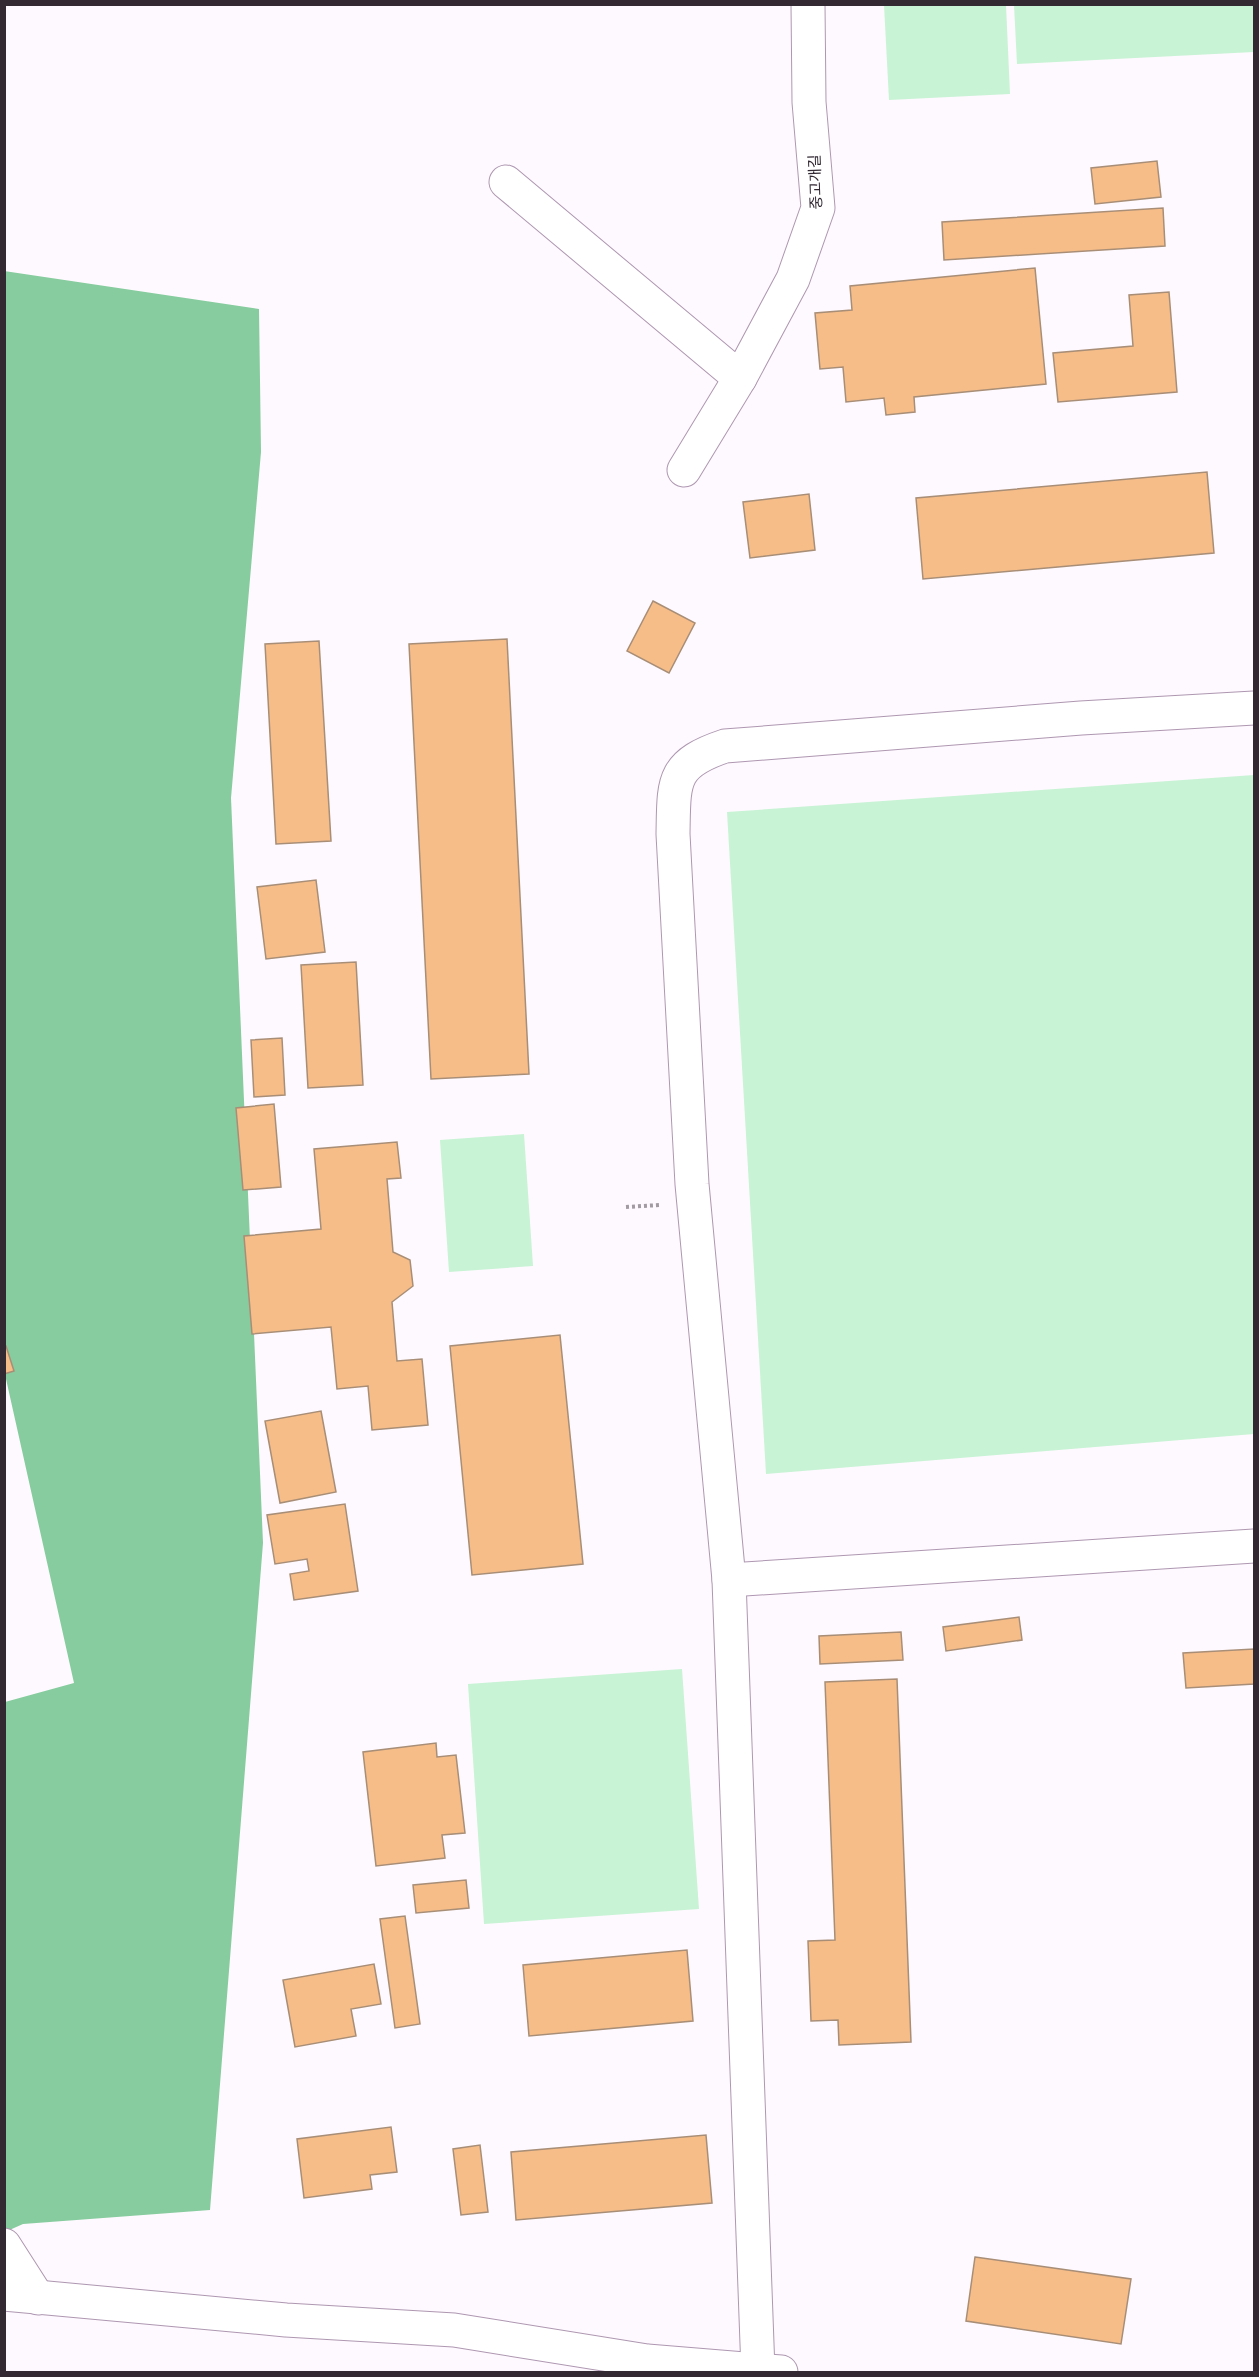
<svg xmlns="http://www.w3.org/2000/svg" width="1259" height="2377" font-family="Literata,'Noto Sans KR',serif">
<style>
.green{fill:#c8f3d5}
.forest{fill:#86cc9e}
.building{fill:#f7bd88;stroke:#a88e77;stroke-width:1.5}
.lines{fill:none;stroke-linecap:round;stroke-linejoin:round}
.minor-casing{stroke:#ae97b1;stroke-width:35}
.path{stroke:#a29ba2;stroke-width:4;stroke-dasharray:3 3;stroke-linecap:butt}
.minor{stroke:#fff;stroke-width:33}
.labels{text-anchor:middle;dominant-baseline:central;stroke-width:4.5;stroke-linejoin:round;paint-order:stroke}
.street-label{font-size:15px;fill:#322933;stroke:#fff}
</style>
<rect width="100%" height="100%" fill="#fef9fe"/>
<g class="green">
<path d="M884,5h122l4,89 -121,6z"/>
<path d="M1014,5h240v47l-237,12z"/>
<path d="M1254,775v659l-488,40 -39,-662z"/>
<path d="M524,1134l9,132 -84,6 -9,-132z"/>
<path d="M682,1669l17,240 -215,15 -16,-240z"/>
</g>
<path class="forest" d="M4,271l255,38 2,143 -30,346 32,745 -53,667 -187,14 -18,8v-530l69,-19 -70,-313z"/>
<g class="building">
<path d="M1157,161l4,36 -66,7 -4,-36z"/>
<path d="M1163,208l2,38 -221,14 -2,-38z"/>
<path d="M1035,268l11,116 -132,13 1,15 -29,3 -2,-17 -38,4 -3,-35 -23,2 -5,-56 37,-3 -2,-24z"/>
<path d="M1169,292l8,100 -119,10 -5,-49 80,-7 -4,-51z"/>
<path d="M1207,472l7,81 -291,26 -7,-81z"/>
<path d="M809,494l6,56 -65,8 -7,-56z"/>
<path d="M653,601l42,22 -26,50 -42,-22z"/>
<path d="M507,639l22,435 -98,5 -22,-435z"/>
<path d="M319,641l12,200 -55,3 -11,-200z"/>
<path d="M316,880l9,72 -59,7 -9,-72z"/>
<path d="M356,962l7,123 -55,3 -7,-123z"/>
<path d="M282,1038l3,57 -31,2 -3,-57z"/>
<path d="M274,1104l7,83 -38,3 -7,-82z"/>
<path d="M397,1142l4,36 -14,1 6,73 17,8 3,26 -21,16 5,59 25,-2 6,66 -56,5 -4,-44 -31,3 -6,-62 -79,7 -8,-98 77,-7 -7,-80z"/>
<path d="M560,1335l23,229 -111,11 -22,-229z"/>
<path d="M4,1346h2l8,25 -10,3z"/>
<path d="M321,1411l15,81 -56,11 -15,-82z"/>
<path d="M345,1504l13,87 -64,9 -4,-26 19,-3 -2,-12 -32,5 -8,-49z"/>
<path d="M1019,1617l3,23 -76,11 -3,-24z"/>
<path d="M901,1632l2,28 -83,4 -1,-28z"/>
<path d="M1254,1649v35l-68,4 -3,-35z"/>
<path d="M897,1679l14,363 -72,3 -1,-25 -27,1 -3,-80 27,-1 -10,-258z"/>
<path d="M436,1743l1,14 19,-2 9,78 -23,2 3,23 -69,8 -13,-114z"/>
<path d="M466,1880l3,28 -53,5 -3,-28z"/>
<path d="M405,1916l15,108 -25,4 -15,-109z"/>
<path d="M687,1950l6,71 -164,15 -6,-71z"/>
<path d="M374,1964l7,40 -30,5 5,27 -61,11 -12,-67z"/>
<path d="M391,2127l6,45 -27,3 2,14 -68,9 -7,-59z"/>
<path d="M706,2135l6,68 -196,17 -5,-68z"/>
<path d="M480,2145l8,67 -27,3 -8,-66z"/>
<path d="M975,2257l156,22 -10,65 -155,-23z"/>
</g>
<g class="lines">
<g class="minor-casing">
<g id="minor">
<path d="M506,182l234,196 53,-99 25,-71 -9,-106 -1,-98"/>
<path d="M684,470l56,-92"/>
<path d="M729,1580l525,-34"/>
<path d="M4,2245l34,53"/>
<path d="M4,2294l282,26 168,10 193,31 134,11"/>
<path d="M758,2371l-29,-791 -37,-396 -19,-350c1,-53 -2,-70 52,-88l356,-28 173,-10"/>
</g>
</g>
<path class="path" d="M626,1207l34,-2"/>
<use href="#minor" class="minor"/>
</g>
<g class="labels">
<g class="street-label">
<text transform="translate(814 182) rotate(-92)">중고개길</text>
</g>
</g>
<rect width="1259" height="2377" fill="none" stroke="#322933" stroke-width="12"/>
</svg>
